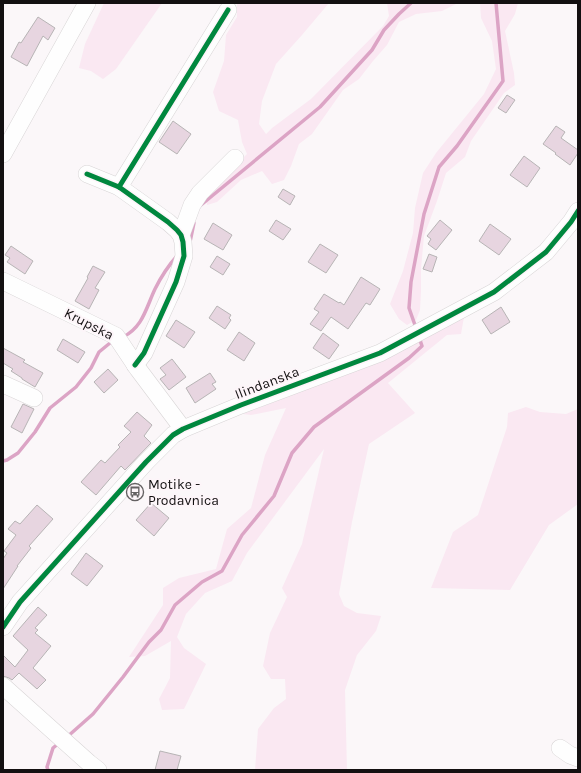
<svg xmlns="http://www.w3.org/2000/svg" width="581" height="773" font-family="Karla,sans-serif">
<style>
.green{fill:#fae8f2}
.lines{fill:none;stroke-linecap:round;stroke-linejoin:round}
.stream{stroke:#dca4c5;stroke-width:3.5}
.building{fill:#e7d5e0;stroke:#b7b4b5}
.minor-casing{stroke:#d8d5d6;stroke-width:18}
.minor{stroke:#fefefe;stroke-width:17}
.cycleway-casing{stroke:#fdf5f9;stroke-width:8}
.cycleway{stroke:#00873e;stroke-width:5}
.labels{text-anchor:middle;dominant-baseline:central;stroke-width:4;stroke-linejoin:round;paint-order:stroke}
.street-label{font-size:14px;fill:#131011;stroke:#fdf5f9}
.poi-label{font-size:14px;fill:#131011;stroke:#fdf5f9;text-anchor:start}
</style>
<rect width="100%" height="100%" fill="#fbf7f9"/>
<g class="green">
<path d="M104,3h58l-46,66 -13,10 -12,-8 -12,-3 6,-24z"/>
<path d="M237,3h92l-27,32 -26,29 -14,37 -3,23 7,10 6,-6 39,-29 72,-73 6,-10 -2,-13h71l-16,8 -26,3 -17,8 -12,23 -14,16 -14,18 -16,11 -31,44 -13,10 -8,22 -7,14 -12,4 -10,-13 -21,9 -24,22 -10,3 -1,-10 41,-41 -5,-12 -4,-22 -19,-9 -6,-19 11,-31 2,-26 11,-18z"/>
<path d="M480,3h38l-3,11 -10,17 9,42 1,12 -11,8 -33,48 -6,16 -19,16 -9,28 -13,35 -3,33v22l-1,19 -4,10 -9,5 -8,-6 -9,-15 13,-33 10,-38 2,-25 8,-35 13,-20 48,-59 12,-25 -4,-28 -11,-23z"/>
<path d="M464,317l-3,17 -14,1 -59,48 27,30 -46,31 -17,78 -13,72 5,12 13,7 24,3 -5,15 -19,24 -12,35 2,80h-92l3,-41 16,-21 12,-9 -1,-20h-14l-8,-13 7,-33 17,-36 -5,-9 20,-44 22,-95 -77,104 -15,28 -27,12 -19,21 -9,23 7,11 22,16 -22,45 -22,1 -3,-11 11,-21 1,-37 -26,15 -16,1 34,-52v-17l16,-10 37,-9 11,-40 24,-21 14,-53 21,-47 -35,7 -8,-1 131,-51z"/>
<path d="M526,407l14,5 26,2 12,-5v95l-29,21 -39,65 -79,-2 22,-56 25,-17 29,-88 1,-14z"/>
</g>
<g class="lines">
<g class="stream">
<path d="M201,205l119,-98 52,-57 12,-20 15,-16 12,-11"/>
<path d="M190,242l4,-19"/>
<path d="M416,328l-7,-20 2,-26 13,-68 15,-47 18,-21 46,-65 -7,-78"/>
<path d="M123,337c20,-10 23,-29 32,-48 6,-12 13,-23 22,-33"/>
<path d="M3,461l4,-1 11,-7 17,-21 15,-24 26,-21 15,-19 8,-16 11,-9 4,-2"/>
<path d="M67,737l26,-23 30,-37 26,-35 12,-12 14,-25 27,-23 20,-11 20,-36 32,-39 18,-43 22,-26 95,-69 13,-12 -3,-9"/>
<path d="M48,770l-1,-3 6,-19 6,-5"/>
</g>
</g>
<g class="building">
<path d="M38,17l17,11 -7,12 -5,-4 -16,30 -16,-9 8,-15 2,1z"/>
<path d="M507,95l8,5 -9,13 -8,-5z"/>
<path d="M173,121l18,13 -14,20 -18,-12z"/>
<path d="M556,126l9,6 -4,6 17,12v3l-8,12 -15,-11 1,-1 -13,-9z"/>
<path d="M524,156l16,12 -13,19 -17,-12z"/>
<path d="M283,189l12,7 -5,9 -12,-8z"/>
<path d="M276,220l15,9 -8,11 -14,-9z"/>
<path d="M440,220l12,10 -16,20 -8,-6 3,-5 -4,-3z"/>
<path d="M213,223l19,12 -9,15 -19,-11z"/>
<path d="M490,224l21,15 -12,16 -20,-14z"/>
<path d="M320,244l18,11 -12,18 -18,-11z"/>
<path d="M11,246l22,15 -8,13 -18,-12 3,-4 -5,-3z"/>
<path d="M429,254l8,3 -5,15 -9,-3z"/>
<path d="M217,256l13,8 -7,11 -13,-8z"/>
<path d="M93,266l12,6 -10,16 4,2 -10,19 -14,-8 13,-23 -1,-1z"/>
<path d="M361,277l19,12 -10,16 -4,-2 -18,26 -17,-12 -10,14 -11,-7 9,-12 -5,-3 10,-15 15,9 1,-1 4,3z"/>
<path d="M217,306l14,9 -2,3 2,2 -6,9 -16,-11z"/>
<path d="M501,307l9,15 -19,12 -9,-14z"/>
<path d="M176,320l19,12 -11,16 -18,-12z"/>
<path d="M239,332l16,11 -11,18 -17,-11z"/>
<path d="M323,333l16,12 -10,14 -16,-11z"/>
<path d="M63,339l22,13 -7,11 -21,-13z"/>
<path d="M3,348l22,12 -2,2 20,11 -8,14 -13,-8v-1l-11,-7 2,-2 -10,-6z"/>
<path d="M172,359l14,18 -17,13 -9,-11 6,-4 -6,-7z"/>
<path d="M108,369l10,11 -14,13 -10,-11z"/>
<path d="M210,373l6,9 -4,2 4,5 -21,14 -9,-15z"/>
<path d="M23,404l11,5 -12,24 -11,-6z"/>
<path d="M137,412l15,13 -8,11 7,7 -26,27 -4,-4 -25,29 -15,-13 20,-22 4,3 15,-16 -2,-2 13,-13 -7,-6z"/>
<path d="M151,503l18,15 -15,18 -18,-16z"/>
<path d="M37,505l16,14 -24,27 2,2 -14,18h1l-15,23v-30l4,-6 -3,-2 12,-16 -8,-6 7,-8 5,3z"/>
<path d="M86,553l17,13 -16,20 -16,-12z"/>
<path d="M38,607l9,8 -12,13 3,2 -3,3 16,13 -18,22 13,12 -9,9 -18,-16 -7,7 -3,-2 -6,-2v-21l12,12 13,-17 -15,-14z"/>
<path d="M160,751l21,5 -4,14h-22z"/>
</g>
<g class="lines">
<g class="minor-casing">
<g id="minor">
<path d="M3,154l84,-151"/>
<path d="M87,174l32,13 49,35 9,8 4,5 2,7 1,14 -8,26 -32,71 -9,12"/>
<path d="M119,187l109,-177"/>
<path d="M181,235l11,-30 8,-12 35,-35"/>
<path d="M3,281l113,55 22,33 45,60"/>
<path d="M3,384l31,14"/>
<path d="M3,627l17,-25 126,-140 27,-27 10,-6 58,-24 139,-52 114,-61 52,-40 25,-30 7,-11"/>
<path d="M3,686l86,77 9,7"/>
<path d="M560,748l10,7 8,3"/>
</g>
</g>
<use href="#minor" class="minor"/>
<g class="cycleway-casing">
<g id="cycleway">
<path d="M87,174l32,13 49,35 9,8 4,5 2,7 1,14 -8,26 -32,71 -9,12"/>
<path d="M119,187l109,-177"/>
<path d="M3,627l17,-25 126,-140 27,-27 10,-6 58,-24 139,-52 114,-61 52,-40 25,-30 7,-11"/>
</g>
</g>
<use href="#cycleway" class="cycleway"/>
</g>
<defs>
<g id="bus-ring" transform="scale(0.9)"><circle r="9.5" fill="#fdf5f9" stroke="#646162" stroke-width="1.5"/><path d="M-5-6H5V4H4V6H2V4H-2V6H-4V4H-5ZM-3.5-4V0h7V-4ZM-3.5 1.2v1.5H-2V1.2ZM2 1.2v1.5H3.5V1.2Z" fill="#646162"/></g>
</defs>
<g fill-rule="evenodd">
<use href="#bus-ring" x="135" y="492"/>
</g>
<g class="labels">
<g class="street-label">
<text transform="translate(89 324) rotate(27)">Krupska</text>
<text transform="translate(267 383) rotate(-21)">Ilindanska</text>
</g>
<g class="poi-label">
<text x="148" y="484">Motike -<tspan x="148" dy="16">Prodavnica</tspan></text>
</g>
</g>
<rect width="581" height="773" fill="none" stroke="#131011" stroke-width="8"/>
</svg>
